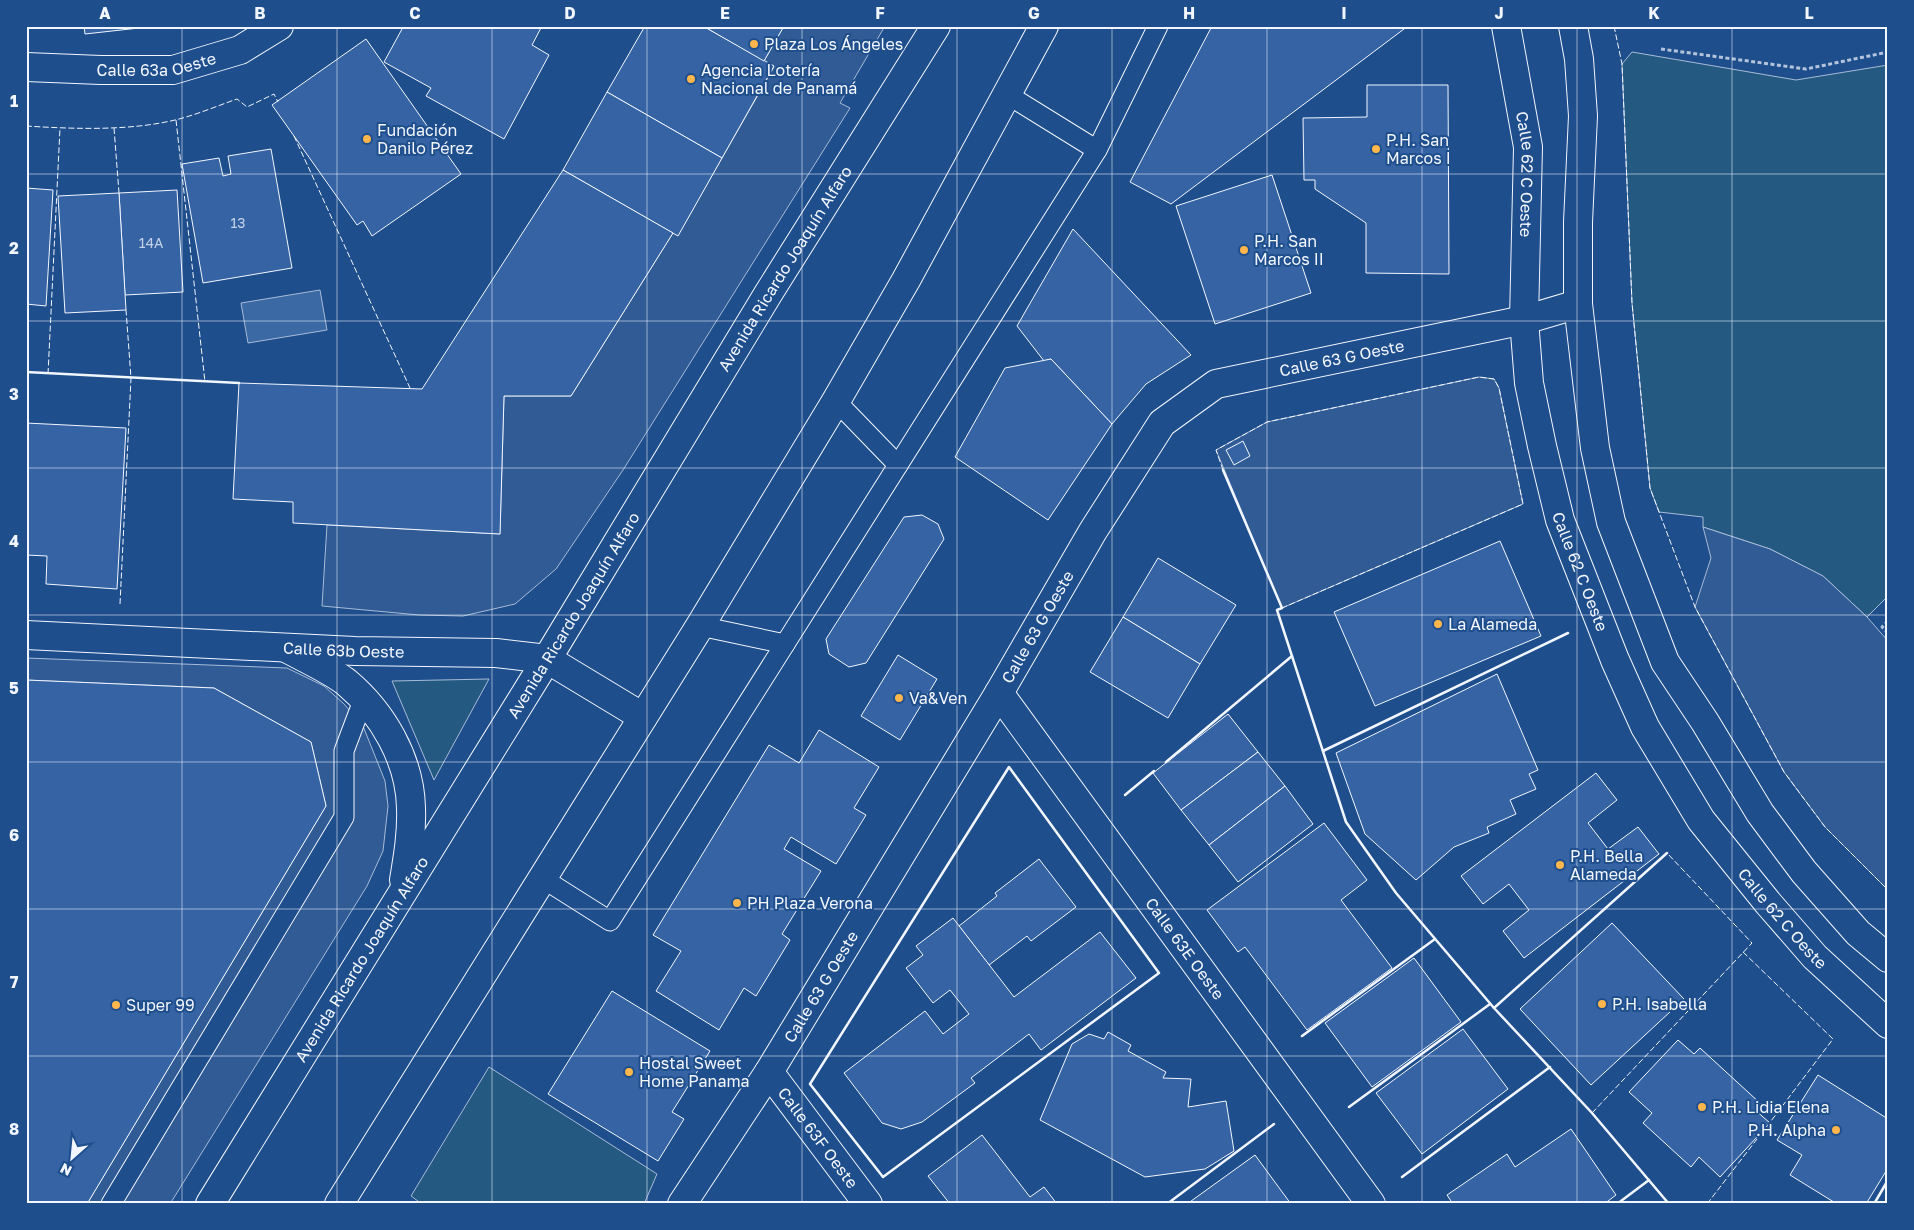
<svg xmlns="http://www.w3.org/2000/svg" width="1914" height="1230" font-family="'Golos Text',sans-serif">
<style>
.green{fill:#245a82;stroke:#a8bbd7}
.parking{fill:#305b95;stroke:#a8bbd7}
.water{fill:#3b69a3;stroke:#a8bbd7}
.building{fill:#3563a3;stroke:#f2f6ff}
.lines{fill:none;stroke-linecap:round;stroke-linejoin:round}
.service-casing{stroke:#f2f6ff;stroke-width:21}
.minor-casing{stroke:#f2f6ff;stroke-width:30}
.primary-casing{stroke:#f2f6ff;stroke-width:30}
.path{stroke:#b3c4dc;stroke-width:3;stroke-dasharray:4 2.5;stroke-linecap:butt}
.service{stroke:#1f4e8c;stroke-width:19}
.minor{stroke:#1f4e8c;stroke-width:28}
.primary{stroke:#1f4e8c;stroke-width:28}
.fence{stroke:#f2f6ff;stroke-width:1;stroke-dasharray:6 2.5;stroke-linecap:butt}
.wall{stroke:#f2f6ff;stroke-width:2.5}
.grid{fill:none;stroke:#f2f6ff;stroke-width:1;stroke-opacity:0.55}
.poi-dot{fill:#ffb74d;stroke:#1f4e8c;stroke-width:2}
.labels{text-anchor:middle;dominant-baseline:central;stroke-width:4;stroke-linejoin:round;paint-order:stroke}
.number-label{font-size:14px;fill:#c3d1e8}
.poi-label{font-size:16px;fill:#f2f6ff;stroke:#1f4e8c;text-anchor:start}
.street-label{font-size:16px;fill:#f2f6ff;stroke:#1f4e8c}
.neatline{fill:none;stroke:#f2f6ff;stroke-width:2}
.grid-label{font-size:16px;text-anchor:middle;font-weight:bold;fill:#f2f6ff}
</style>
<rect width="100%" height="100%" fill="#1f4e8c"/>
<g class="green">
<path d="M1632,52l164,28 92,-15v531l-21,21 -44,-41 -53,-27 -67,-22v-10l-44,-5 -9,-24 -18,-185 -10,-239z"/>
<path d="M489,679l-55,101 -42,-99z"/>
<path d="M489,1067l168,107 -13,30h-222l-11,-8z"/>
</g>
<g class="parking">
<path d="M784,26h101l-45,77 10,5 -227,362 -67,99 -41,35 -52,12 -44,-1 -97,-9 5,-81 173,9 4,-138h67l102,-163 5,2 96,-168 -10,-6z"/>
<path d="M1479,377l15,2 5,9 24,116 -241,104 -66,-158 51,-28z"/>
<path d="M1703,527l67,22 53,27 44,41 21,24v249l-63,-63 -41,-55 -89,-165 16,-49z"/>
<path d="M26,658l261,10 37,18 20,18 19,22 22,55 3,25 -5,45 -16,35 -197,318h-83l239,-398 -15,-64 -97,-54 -188,-8z"/>
</g>
<path class="water" d="M320,290l7,40 -79,13 -7,-40z"/>
<g class="building">
<path d="M84,26h55v2l-54,6z"/>
<path d="M398,26h144l-10,19 17,10 -45,84 -78,-43 5,-8 -47,-26 18,-33z"/>
<path d="M645,26h58l71,40 -52,92 -115,-66z"/>
<path d="M703,26h81l-20,35z"/>
<path d="M1212,26h196l-237,178 -41,-22z"/>
<path d="M366,39l95,135 -89,62 -9,-15 -6,4 -85,-120z"/>
<path d="M1367,85h81l1,189 -83,-1v-50l-51,-34v-9h-11l-1,-62 64,-1z"/>
<path d="M607,92l115,66 -44,78 -115,-66z"/>
<path d="M271,149l21,119 -89,15 -21,-119 37,-6 4,18 8,-2 -3,-18z"/>
<path d="M563,170l110,63 -102,163h-67l-4,138 -207,-11v-21l-60,-3 6,-116 183,6z"/>
<path d="M1272,175l39,118 -96,31 -39,-118z"/>
<path d="M26,188l27,2 -7,116 -20,-2z"/>
<path d="M177,190l6,102 -58,3 -6,-102z"/>
<path d="M119,193l7,117 -61,3 -7,-117z"/>
<path d="M1073,229l118,126 -45,29 -34,40 -61,-65 -7,2 -27,-35z"/>
<path d="M1051,359l61,65 -64,96 -93,-63 50,-89z"/>
<path d="M26,423l100,5 -9,161 -71,-5 1,-28 -21,-1z"/>
<path d="M1243,441l7,15 -16,9 -8,-15z"/>
<path d="M922,515l16,9 6,15 -78,124 -17,4 -20,-13 -3,-15 78,-122z"/>
<path d="M1500,541l41,95 -166,70 -41,-94z"/>
<path d="M1158,558l78,47 -36,59 -77,-47z"/>
<path d="M1123,617l77,47 -32,54 -78,-46z"/>
<path d="M898,655l39,24 -37,61 -39,-24z"/>
<path d="M1497,674l41,96 -9,4 7,15 -26,11 6,14 -29,13 2,6 -35,14 -38,33 -51,-46 -29,-81z"/>
<path d="M26,680l188,8 97,54 15,64 -239,398h-61z"/>
<path d="M1228,714l30,38 -77,58 -28,-37z"/>
<path d="M819,730l60,37 -25,41 12,7 -30,49 -45,-27 -7,12 37,22 -39,63 8,6 -34,56 -12,-8 -25,42 -63,-39 25,-40 -28,-16 116,-190 30,18z"/>
<path d="M1258,752l27,34 -76,59 -28,-35z"/>
<path d="M1596,773l21,27 -29,23 20,26 30,-22 21,27 -135,104 -21,-27 26,-21 -20,-26 -26,20 -22,-28z"/>
<path d="M1285,786l28,38 -75,58 -29,-37z"/>
<path d="M1324,823l43,57 -26,20 51,68 -85,62 -62,-83 -7,5 -31,-42z"/>
<path d="M1039,859l37,48 -45,34 -4,-5 -38,29 -30,-39 38,-30 -2,-3z"/>
<path d="M953,918l61,79 86,-65 36,46 -95,72 -12,-16 -58,44 4,5 -53,39 -21,7 -19,-6 -38,-50 81,-62 18,23 26,-20 -19,-24 -17,13 -27,-35 17,-13 -7,-9z"/>
<path d="M1612,923l72,76 -93,86 -71,-76z"/>
<path d="M1414,958l47,64 -89,65 -47,-64z"/>
<path d="M612,991l98,60 -38,61 12,7 -26,42 -110,-67z"/>
<path d="M1463,1029l45,60 -86,65 -46,-61z"/>
<path d="M1108,1032l23,13 -3,6 38,21 -3,6 28,1 -3,28 38,-6 8,50 -29,18 -60,8 -105,-57 32,-76 17,-10 15,5z"/>
<path d="M1678,1040l16,14 6,-6 61,56 -6,6 15,13 -50,54 -21,-20 -8,10 -48,-44 9,-10 -23,-21z"/>
<path d="M1818,1075l70,44v49l-22,36h-29l-47,-29 12,-20 -25,-15z"/>
<path d="M1571,1129l45,66 -12,9h-151l-6,-9 60,-41 8,13z"/>
<path d="M982,1135l48,62 14,-10 13,17h-107l-22,-28z"/>
<path d="M1255,1155l36,49h-104z"/>
</g>
<g class="lines">
<g class="service-casing">
<g id="service">
<path d="M1097,150l61,-124"/>
<path d="M836,401l62,64"/>
<path d="M700,626l85,18"/>
<path d="M542,878l68,43 487,-771 -89,-55"/>
<path d="M111,1204l233,-387v-66l20,-53"/>
</g>
</g>
<g class="minor-casing">
<g id="minor">
<path id="s1" d="M1506,26l22,121 -4,173 5,63 13,63 18,74 55,140 30,67 56,93 67,83 47,54 73,67"/>
<path d="M1573,26l6,33 4,57 -5,106v82l17,144 16,74 54,140 40,60 55,91 44,59 54,61 30,25"/>
<path id="s2" d="M26,67l75,3h72l67,-20 39,-24"/>
<path id="s3" d="M26,635l329,16 141,2 51,6 96,58"/>
<path id="s4" d="M999,693l372,511"/>
<path id="s5" d="M769,1072l99,132"/>
<path id="s6" d="M682,1204l87,-132 230,-379 94,-162 69,-108 54,-39 308,-64 54,-16"/>
</g>
</g>
<g class="primary-casing">
<g id="primary">
<path d="M286,648c18,10 43,21 60,34 36,30 64,77 65,126 1,24 -3,48 -7,72"/>
<path id="s7" d="M210,1204l337,-545 221,-365 168,-268"/>
<path d="M339,1204l361,-578 136,-225 70,-121 138,-254"/>
</g>
</g>
<g class="path">
<path d="M1661,49l145,20 82,-17"/>
<path d="M1888,621l-6,6 6,6"/>
</g>
<use href="#service" class="service"/>
<use href="#minor" class="minor"/>
<use href="#primary" class="primary"/>
<g class="fence">
<path d="M1614,26l8,38 10,239 18,185 45,119 89,165 41,55 63,63"/>
<path d="M176,120l29,262"/>
<path d="M26,126c48,3 103,5 149,-6 21,-5 42,-14 62,-21l10,8 27,-13 4,8"/>
<path d="M114,128l5,65"/>
<path d="M294,136l116,252"/>
<path d="M48,374l12,-246"/>
<path d="M1223,470l-7,-20 51,-28 212,-45 15,2 5,9 24,116 -241,104"/>
<path d="M120,604l11,-226 -5,-68"/>
<path d="M1743,952l90,87 -65,86"/>
<path d="M1592,1113l160,-170 -85,-90"/>
<path d="M1707,1204l50,-65"/>
</g>
<g class="wall">
<path d="M26,372l213,11"/>
<path d="M1223,470l59,138 -5,2 69,212 50,71 98,115 98,105 77,91"/>
<path d="M1323,751l245,-118"/>
<path d="M1166,762l126,-106"/>
<path d="M1009,767l150,206 -276,204 -73,-93z"/>
<path d="M1125,795l29,-24"/>
<path d="M1494,1008l173,-155"/>
<path d="M1302,1036l133,-97"/>
<path d="M1349,1107l141,-103"/>
<path d="M1402,1177l148,-110"/>
<path d="M1167,1204l107,-80"/>
<path d="M1617,1204l32,-24"/>
<path d="M1874,1204l14,-24"/>
</g>
</g>
<path class="grid" d="M182,26v1178M337,26v1178M492,26v1178M647,26v1178M802,26v1178M957,26v1178M1112,26v1178M1267,26v1178M1422,26v1178M1577,26v1178M1732,26v1178M26,174h1862M26,321h1862M26,468h1862M26,615h1862M26,762h1862M26,909h1862M26,1056h1862"/>
<g class="poi-dot">
<circle cx="754" cy="44" r="5"/>
<circle cx="691" cy="79" r="5"/>
<circle cx="367" cy="139" r="5"/>
<circle cx="1376" cy="149" r="5"/>
<circle cx="1244" cy="250" r="5"/>
<circle cx="1438" cy="624" r="5"/>
<circle cx="899" cy="698" r="5"/>
<circle cx="1560" cy="865" r="5"/>
<circle cx="737" cy="903" r="5"/>
<circle cx="1602" cy="1004" r="5"/>
<circle cx="116" cy="1005" r="5"/>
<circle cx="629" cy="1072" r="5"/>
<circle cx="1702" cy="1107" r="5"/>
<circle cx="1836" cy="1130" r="5"/>
</g>
<g class="labels">
<g class="number-label">
<text x="238" y="222">13</text>
<text x="151" y="242">14A</text>
</g>
<g class="poi-label">
<text x="764" y="44">Plaza Los Ángeles</text>
<text x="701" y="70">Agencia Lotería<tspan x="701" dy="18">Nacional de Panamá</tspan></text>
<text x="377" y="130">Fundación<tspan x="377" dy="18">Danilo Pérez</tspan></text>
<text x="1386" y="140">P.H. San<tspan x="1386" dy="18">Marcos I</tspan></text>
<text x="1254" y="241">P.H. San<tspan x="1254" dy="18">Marcos II</tspan></text>
<text x="1448" y="624">La Alameda</text>
<text x="909" y="698">Va&amp;Ven</text>
<text x="1570" y="856">P.H. Bella<tspan x="1570" dy="18">Alameda</tspan></text>
<text x="747" y="903">PH Plaza Verona</text>
<text x="1612" y="1004">P.H. Isabella</text>
<text x="126" y="1005">Super 99</text>
<text x="639" y="1063">Hostal Sweet<tspan x="639" dy="18">Home Panama</tspan></text>
<text x="1712" y="1107">P.H. Lidia Elena</text>
<text x="1826" y="1130" text-anchor="end">P.H. Alpha</text>
</g>
<g class="street-label">
<text stroke="none"><textPath href="#s2" startOffset="131">Calle 63a Oeste</textPath></text>
<text stroke="none"><textPath href="#s1" startOffset="150">Calle 62 C Oeste</textPath></text>
<text stroke="none"><textPath href="#s7" startOffset="1098">Avenida Ricardo Joaquín Alfaro</textPath></text>
<text stroke="none"><textPath href="#s6" startOffset="1112">Calle 63 G Oeste</textPath></text>
<text stroke="none"><textPath href="#s1" startOffset="555">Calle 62 C Oeste</textPath></text>
<text stroke="none"><textPath href="#s7" startOffset="692">Avenida Ricardo Joaquín Alfaro</textPath></text>
<text stroke="none"><textPath href="#s6" startOffset="678">Calle 63 G Oeste</textPath></text>
<text stroke="none"><textPath href="#s3" startOffset="318">Calle 63b Oeste</textPath></text>
<text stroke="none"><textPath href="#s1" startOffset="960">Calle 62 C Oeste</textPath></text>
<text stroke="none"><textPath href="#s4" startOffset="316">Calle 63E Oeste</textPath></text>
<text stroke="none"><textPath href="#s7" startOffset="288">Avenida Ricardo Joaquín Alfaro</textPath></text>
<text stroke="none"><textPath href="#s6" startOffset="258">Calle 63 G Oeste</textPath></text>
<text stroke="none"><textPath href="#s5" startOffset="82">Calle 63F Oeste</textPath></text>
</g>
</g>
<rect width="1914" height="1230" fill="none" stroke="#1f4e8c" stroke-width="55"/>
<g transform="translate(72 1158) rotate(207)" stroke="#1f4e8c" stroke-width="4" paint-order="stroke">
<path d="M0-4L9 19L0 12L-9 19Z" fill="#f2f6ff"/>
<text y="-8" font-size="14" font-weight="bold" text-anchor="middle" fill="#f2f6ff">N</text>
</g>
<rect x="28" y="28" width="1858" height="1174" class="neatline"/>
<g class="grid-label">
<text x="105" y="19">A</text>
<text x="260" y="19">B</text>
<text x="415" y="19">C</text>
<text x="570" y="19">D</text>
<text x="725" y="19">E</text>
<text x="880" y="19">F</text>
<text x="1034" y="19">G</text>
<text x="1189" y="19">H</text>
<text x="1344" y="19">I</text>
<text x="1499" y="19">J</text>
<text x="1654" y="19">K</text>
<text x="1809" y="19">L</text>
<text x="14" y="107">1</text>
<text x="14" y="254">2</text>
<text x="14" y="400">3</text>
<text x="14" y="547">4</text>
<text x="14" y="694">5</text>
<text x="14" y="841">6</text>
<text x="14" y="988">7</text>
<text x="14" y="1135">8</text>
</g>
</svg>
